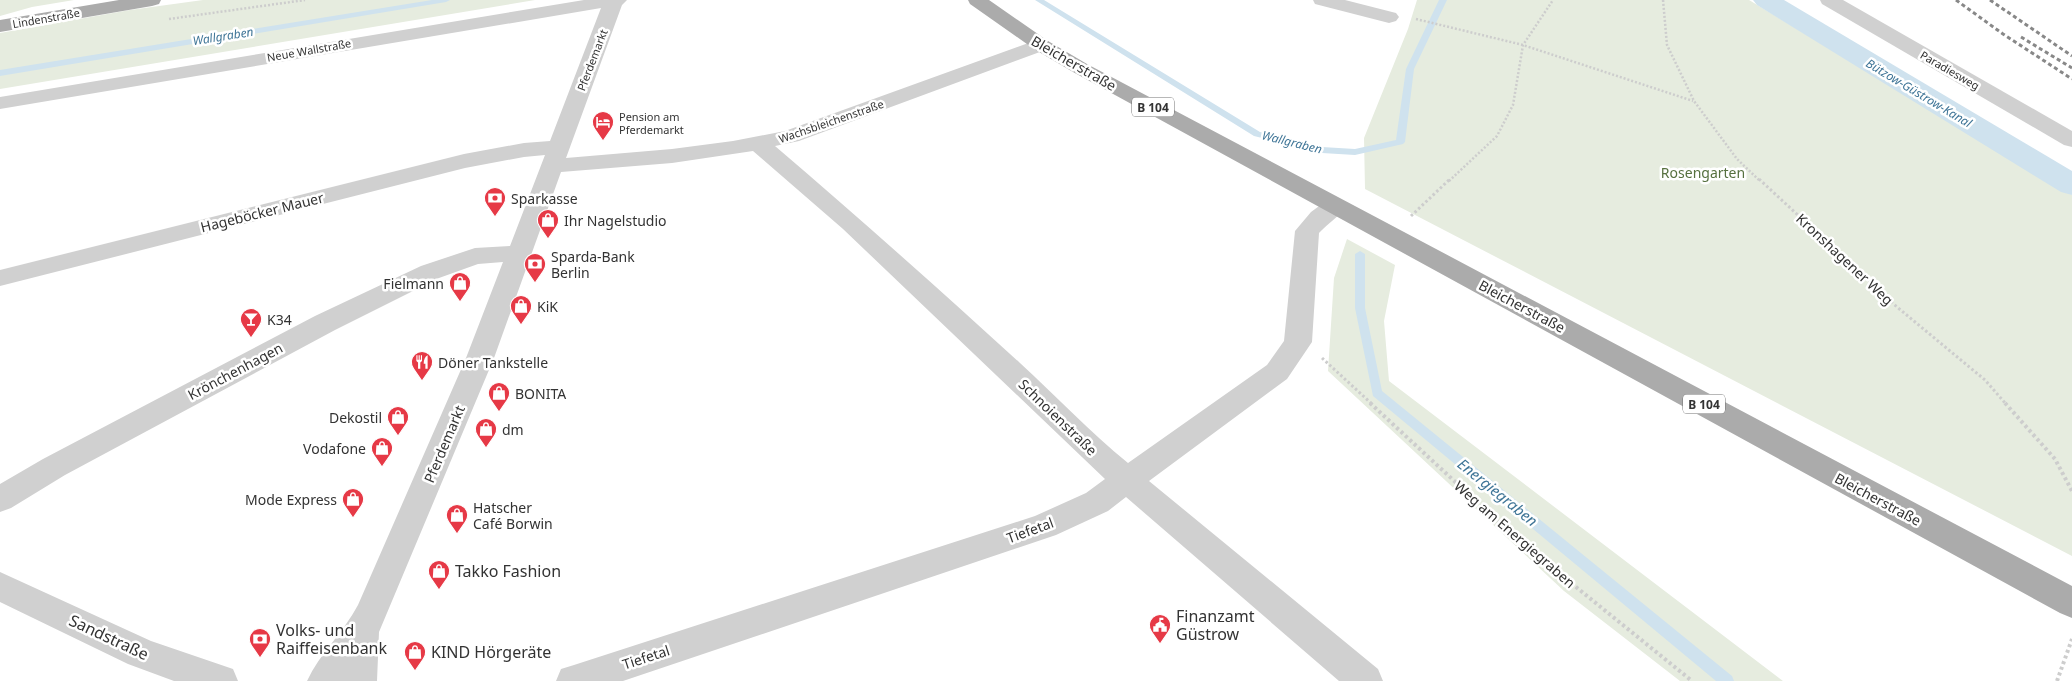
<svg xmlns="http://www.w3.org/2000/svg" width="2072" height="681" font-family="'Noto Sans',sans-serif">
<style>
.green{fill:#e6ecdf}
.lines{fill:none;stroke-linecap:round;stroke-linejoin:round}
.stream{fill:#cfe2ee;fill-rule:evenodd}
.canal{fill:#cfe2ee;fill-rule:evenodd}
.path-far2{stroke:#cdcdcd;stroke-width:2.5;stroke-dasharray:2 2;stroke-linecap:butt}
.path-far1{stroke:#cdcdcd;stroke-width:3;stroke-dasharray:2.5 2.5;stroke-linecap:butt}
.path{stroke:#cdcdcd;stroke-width:4;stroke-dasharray:3 3;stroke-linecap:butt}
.minor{fill:#d0d0d0;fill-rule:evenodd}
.major{fill:#ababab;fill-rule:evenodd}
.rail{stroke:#888;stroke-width:3;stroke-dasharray:4 3;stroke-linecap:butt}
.labels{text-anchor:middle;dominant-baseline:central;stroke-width:5;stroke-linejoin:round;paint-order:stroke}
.far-street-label{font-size:11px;fill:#333;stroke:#fff}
.far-poi-label{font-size:11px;fill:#333;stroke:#fff;text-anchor:start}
.far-water-label{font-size:12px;font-style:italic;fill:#3f7597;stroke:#fff}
.shield{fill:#fff;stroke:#707070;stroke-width:1}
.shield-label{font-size:12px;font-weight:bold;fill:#333}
.street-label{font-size:14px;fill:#333;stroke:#fff}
.park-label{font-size:14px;fill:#56703f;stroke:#fff}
.poi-label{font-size:14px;fill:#333;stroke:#fff;text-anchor:start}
.water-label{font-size:15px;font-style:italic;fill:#3f7597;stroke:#fff}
.near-poi-label{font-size:16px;fill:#333;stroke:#fff;text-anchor:start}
.near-street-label{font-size:16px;fill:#333;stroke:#fff}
</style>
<rect width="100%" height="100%" fill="#fff"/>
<g class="green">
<path d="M0,0h74l-42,7 -32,9z"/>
<path d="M203,0h332l-535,89v-56l130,-23z"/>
<path d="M1417,0h332l323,195v361l-707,-367 -1,-51 44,-109z"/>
<path d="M1347,239l48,26 -11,56 5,60 394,300h-103l-116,-90 -236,-220 6,-93z"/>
</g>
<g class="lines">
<g class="stream">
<path d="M432,0h18l-4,2 -446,74v-6z"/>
<path d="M1035,0h9l216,132 62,15 33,2 41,-9 10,-71 33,-69h8l-33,69 -9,73 -2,2 -48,11 -33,-2 -68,-17z"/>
<path d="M1360,251l5,3v54l17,83 350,285 2,5h-18l-343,-285 -18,-88v-54z"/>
</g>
<path class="canal" d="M1753,0h31l288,171v24l-11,-3 -304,-187z"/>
<g class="path-far2">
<path d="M1663,0l4,45 27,56 43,58 23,22"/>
<path d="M169,19l136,-19"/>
<path d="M1416,19l107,26 170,56"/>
<path d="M1449,181l48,-45 16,-31 10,-60 30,-45"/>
</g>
<g class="path-far1">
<path d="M1759,179l138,128 88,73 21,24"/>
<path d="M1411,216l39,-37"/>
<path d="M1322,358l50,46"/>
</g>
<g class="path">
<path d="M1370,403l148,137 174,141"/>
<path d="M2005,403l50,56 17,32"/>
<path d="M2057,681l15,-42"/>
</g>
<g class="minor">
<path d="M584,0h43l-5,5 -56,153 106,-9 61,-8 52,-10 249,-90 7,-2 7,2 3,4 -3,4 -249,92 -24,5c83,71 164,143 245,217 36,33 70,69 108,100l139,-98 17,-24 11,-110 16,-19 15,-11 9,-2 9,2 3,5c-7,10 -19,17 -28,27l-7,109 -25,37 -138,102 229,188 5,12h-44l-213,-184 -18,14 -52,24 -433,146h-67l5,-12 13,-4 461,-149 51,-23 19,-14 -262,-250 -90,-78 -81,12 -111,9 -67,186 -115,274 -2,49h-70c13,-28 37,-49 51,-76l108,-247 37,-96 -25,2 -39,14 -104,52 -270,145 -54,33 -11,4v-28l43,-25 272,-143 106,-50 54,-18 35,-2 35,-91 -21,2 -59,11 -465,118v-16l464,-116 60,-11 26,-2 51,-133 -601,101v-12z"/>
<path d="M1313,0h32l51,13 3,4 -3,4 -7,2 -74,-19z"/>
<path d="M1820,0h23l229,131v16l-8,-2 -242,-141z"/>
<path d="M0,572l151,69 82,28 5,12h-64l-46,-17 -128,-62z"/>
</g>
<g class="major">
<path d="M119,0h42l-2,4 -7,2 -152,26v-12z"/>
<path d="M968,0h21l59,41 39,23 985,522v32l-12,-5 -987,-541 -39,-23 -64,-45z"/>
</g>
<g class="rail">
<path d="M1956,0l47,34 69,45"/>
<path d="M1990,0l82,56"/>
<path d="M2021,37l51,31"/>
</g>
</g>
<defs>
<g id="hotel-pin" transform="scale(1.125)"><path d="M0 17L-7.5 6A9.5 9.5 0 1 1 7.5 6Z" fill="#e63946" stroke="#fff"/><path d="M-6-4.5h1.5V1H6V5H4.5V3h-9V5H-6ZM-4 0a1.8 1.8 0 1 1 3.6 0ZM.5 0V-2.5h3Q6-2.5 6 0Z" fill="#fff"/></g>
<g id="bank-pin" transform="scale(1.125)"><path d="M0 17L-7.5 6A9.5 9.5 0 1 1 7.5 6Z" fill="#e63946" stroke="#fff"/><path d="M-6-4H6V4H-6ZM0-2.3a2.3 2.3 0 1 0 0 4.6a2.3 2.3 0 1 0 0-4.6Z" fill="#fff"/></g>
<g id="shop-pin" transform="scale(1.125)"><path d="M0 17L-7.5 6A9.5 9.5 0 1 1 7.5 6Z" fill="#e63946" stroke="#fff"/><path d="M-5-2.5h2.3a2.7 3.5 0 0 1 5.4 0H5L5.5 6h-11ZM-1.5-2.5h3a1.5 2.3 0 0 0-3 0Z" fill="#fff"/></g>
<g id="bar-pin" transform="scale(1.125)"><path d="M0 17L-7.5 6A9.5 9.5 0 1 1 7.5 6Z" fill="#e63946" stroke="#fff"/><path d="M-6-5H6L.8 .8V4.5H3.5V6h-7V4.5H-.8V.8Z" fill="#fff"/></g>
<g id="restaurant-pin" transform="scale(1.125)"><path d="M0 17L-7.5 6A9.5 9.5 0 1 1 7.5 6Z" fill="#e63946" stroke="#fff"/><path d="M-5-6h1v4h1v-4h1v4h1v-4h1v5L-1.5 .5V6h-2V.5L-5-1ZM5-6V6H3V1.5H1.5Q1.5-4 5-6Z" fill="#fff"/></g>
<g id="civic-pin" transform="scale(1.125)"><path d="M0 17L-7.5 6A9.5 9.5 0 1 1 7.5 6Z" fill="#e63946" stroke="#fff"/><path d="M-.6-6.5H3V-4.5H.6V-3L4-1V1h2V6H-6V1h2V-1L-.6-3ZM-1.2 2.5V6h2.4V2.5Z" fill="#fff"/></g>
</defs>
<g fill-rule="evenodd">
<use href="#hotel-pin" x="603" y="122"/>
<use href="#bank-pin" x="495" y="198"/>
<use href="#shop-pin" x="548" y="220"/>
<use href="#bank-pin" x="535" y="264"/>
<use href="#shop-pin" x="460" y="283"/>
<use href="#shop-pin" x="521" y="306"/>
<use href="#bar-pin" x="251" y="319"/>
<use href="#restaurant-pin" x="422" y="362"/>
<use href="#shop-pin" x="499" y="393"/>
<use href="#shop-pin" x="398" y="417"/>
<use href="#shop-pin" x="486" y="429"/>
<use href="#shop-pin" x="382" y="448"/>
<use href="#shop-pin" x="353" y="499"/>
<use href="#shop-pin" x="457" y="515"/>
<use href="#shop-pin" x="439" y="571"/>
<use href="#civic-pin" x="1160" y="625"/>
<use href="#bank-pin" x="260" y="639"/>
<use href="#shop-pin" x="415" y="652"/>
</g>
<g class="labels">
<g class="far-street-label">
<text transform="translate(46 18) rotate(-10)">Lindenstraße</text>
<text transform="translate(309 50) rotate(-10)">Neue Wallstraße</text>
<text transform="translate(592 60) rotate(-69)">Pferdemarkt</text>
<text transform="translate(1950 70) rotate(30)">Paradiesweg</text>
<text transform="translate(831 121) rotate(-19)">Wachsbleichenstraße</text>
</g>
<g class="far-poi-label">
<text x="619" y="116">Pension am<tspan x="619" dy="13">Pferdemarkt</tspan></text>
</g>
<g class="far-water-label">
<text transform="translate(223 36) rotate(-9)">Wallgraben</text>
<text transform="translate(1919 93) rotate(31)">Bützow-Güstrow-Kanal</text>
<text transform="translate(1292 142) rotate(14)">Wallgraben</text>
</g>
<g class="shield">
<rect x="1132" y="97.5" width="42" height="19" rx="4"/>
<rect x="1683" y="394.5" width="42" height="19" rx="4"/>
</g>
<g class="shield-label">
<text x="1153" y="107">B 104</text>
<text x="1704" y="404">B 104</text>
</g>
<g class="street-label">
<text transform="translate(1074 63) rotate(30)">Bleicherstraße</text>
<text transform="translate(262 212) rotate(-14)">Hageböcker Mauer</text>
<text transform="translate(1845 259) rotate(43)">Kronshagener Weg</text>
<text transform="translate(1522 306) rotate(28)">Bleicherstraße</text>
<text transform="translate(235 371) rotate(-28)">Krönchenhagen</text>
<text transform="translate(1058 417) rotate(44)">Schnoienstraße</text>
<text transform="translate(444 444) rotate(-67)">Pferdemarkt</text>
<text transform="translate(1878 499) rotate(28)">Bleicherstraße</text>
<text transform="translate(1030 530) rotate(-20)">Tiefetal</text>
<text transform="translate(1515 534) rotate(41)">Weg am Energiegraben</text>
<text transform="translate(646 657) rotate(-18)">Tiefetal</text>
</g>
<g class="park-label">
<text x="1703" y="172">Rosengarten</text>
</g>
<g class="poi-label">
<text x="511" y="198">Sparkasse</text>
<text x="564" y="220">Ihr Nagelstudio</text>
<text x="551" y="256">Sparda-Bank<tspan x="551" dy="16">Berlin</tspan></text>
<text x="444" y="283" text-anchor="end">Fielmann</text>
<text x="537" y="306">KiK</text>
<text x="267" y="319">K34</text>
<text x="438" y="362">Döner Tankstelle</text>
<text x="515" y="393">BONITA</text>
<text x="382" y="417" text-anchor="end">Dekostil</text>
<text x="502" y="429">dm</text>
<text x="366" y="448" text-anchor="end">Vodafone</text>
<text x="337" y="499" text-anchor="end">Mode Express</text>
<text x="473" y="507">Hatscher<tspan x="473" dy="16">Café Borwin</tspan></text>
</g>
<g class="water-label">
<text transform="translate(1498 492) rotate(39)">Energiegraben</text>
</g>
<g class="near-poi-label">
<text x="455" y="571">Takko Fashion</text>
<text x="1176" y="616">Finanzamt<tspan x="1176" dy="18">Güstrow</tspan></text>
<text x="276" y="630">Volks- und<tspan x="276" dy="18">Raiffeisenbank</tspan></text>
<text x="431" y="652">KIND Hörgeräte</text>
</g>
<g class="near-street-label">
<text transform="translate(109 637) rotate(25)">Sandstraße</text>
</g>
</g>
</svg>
